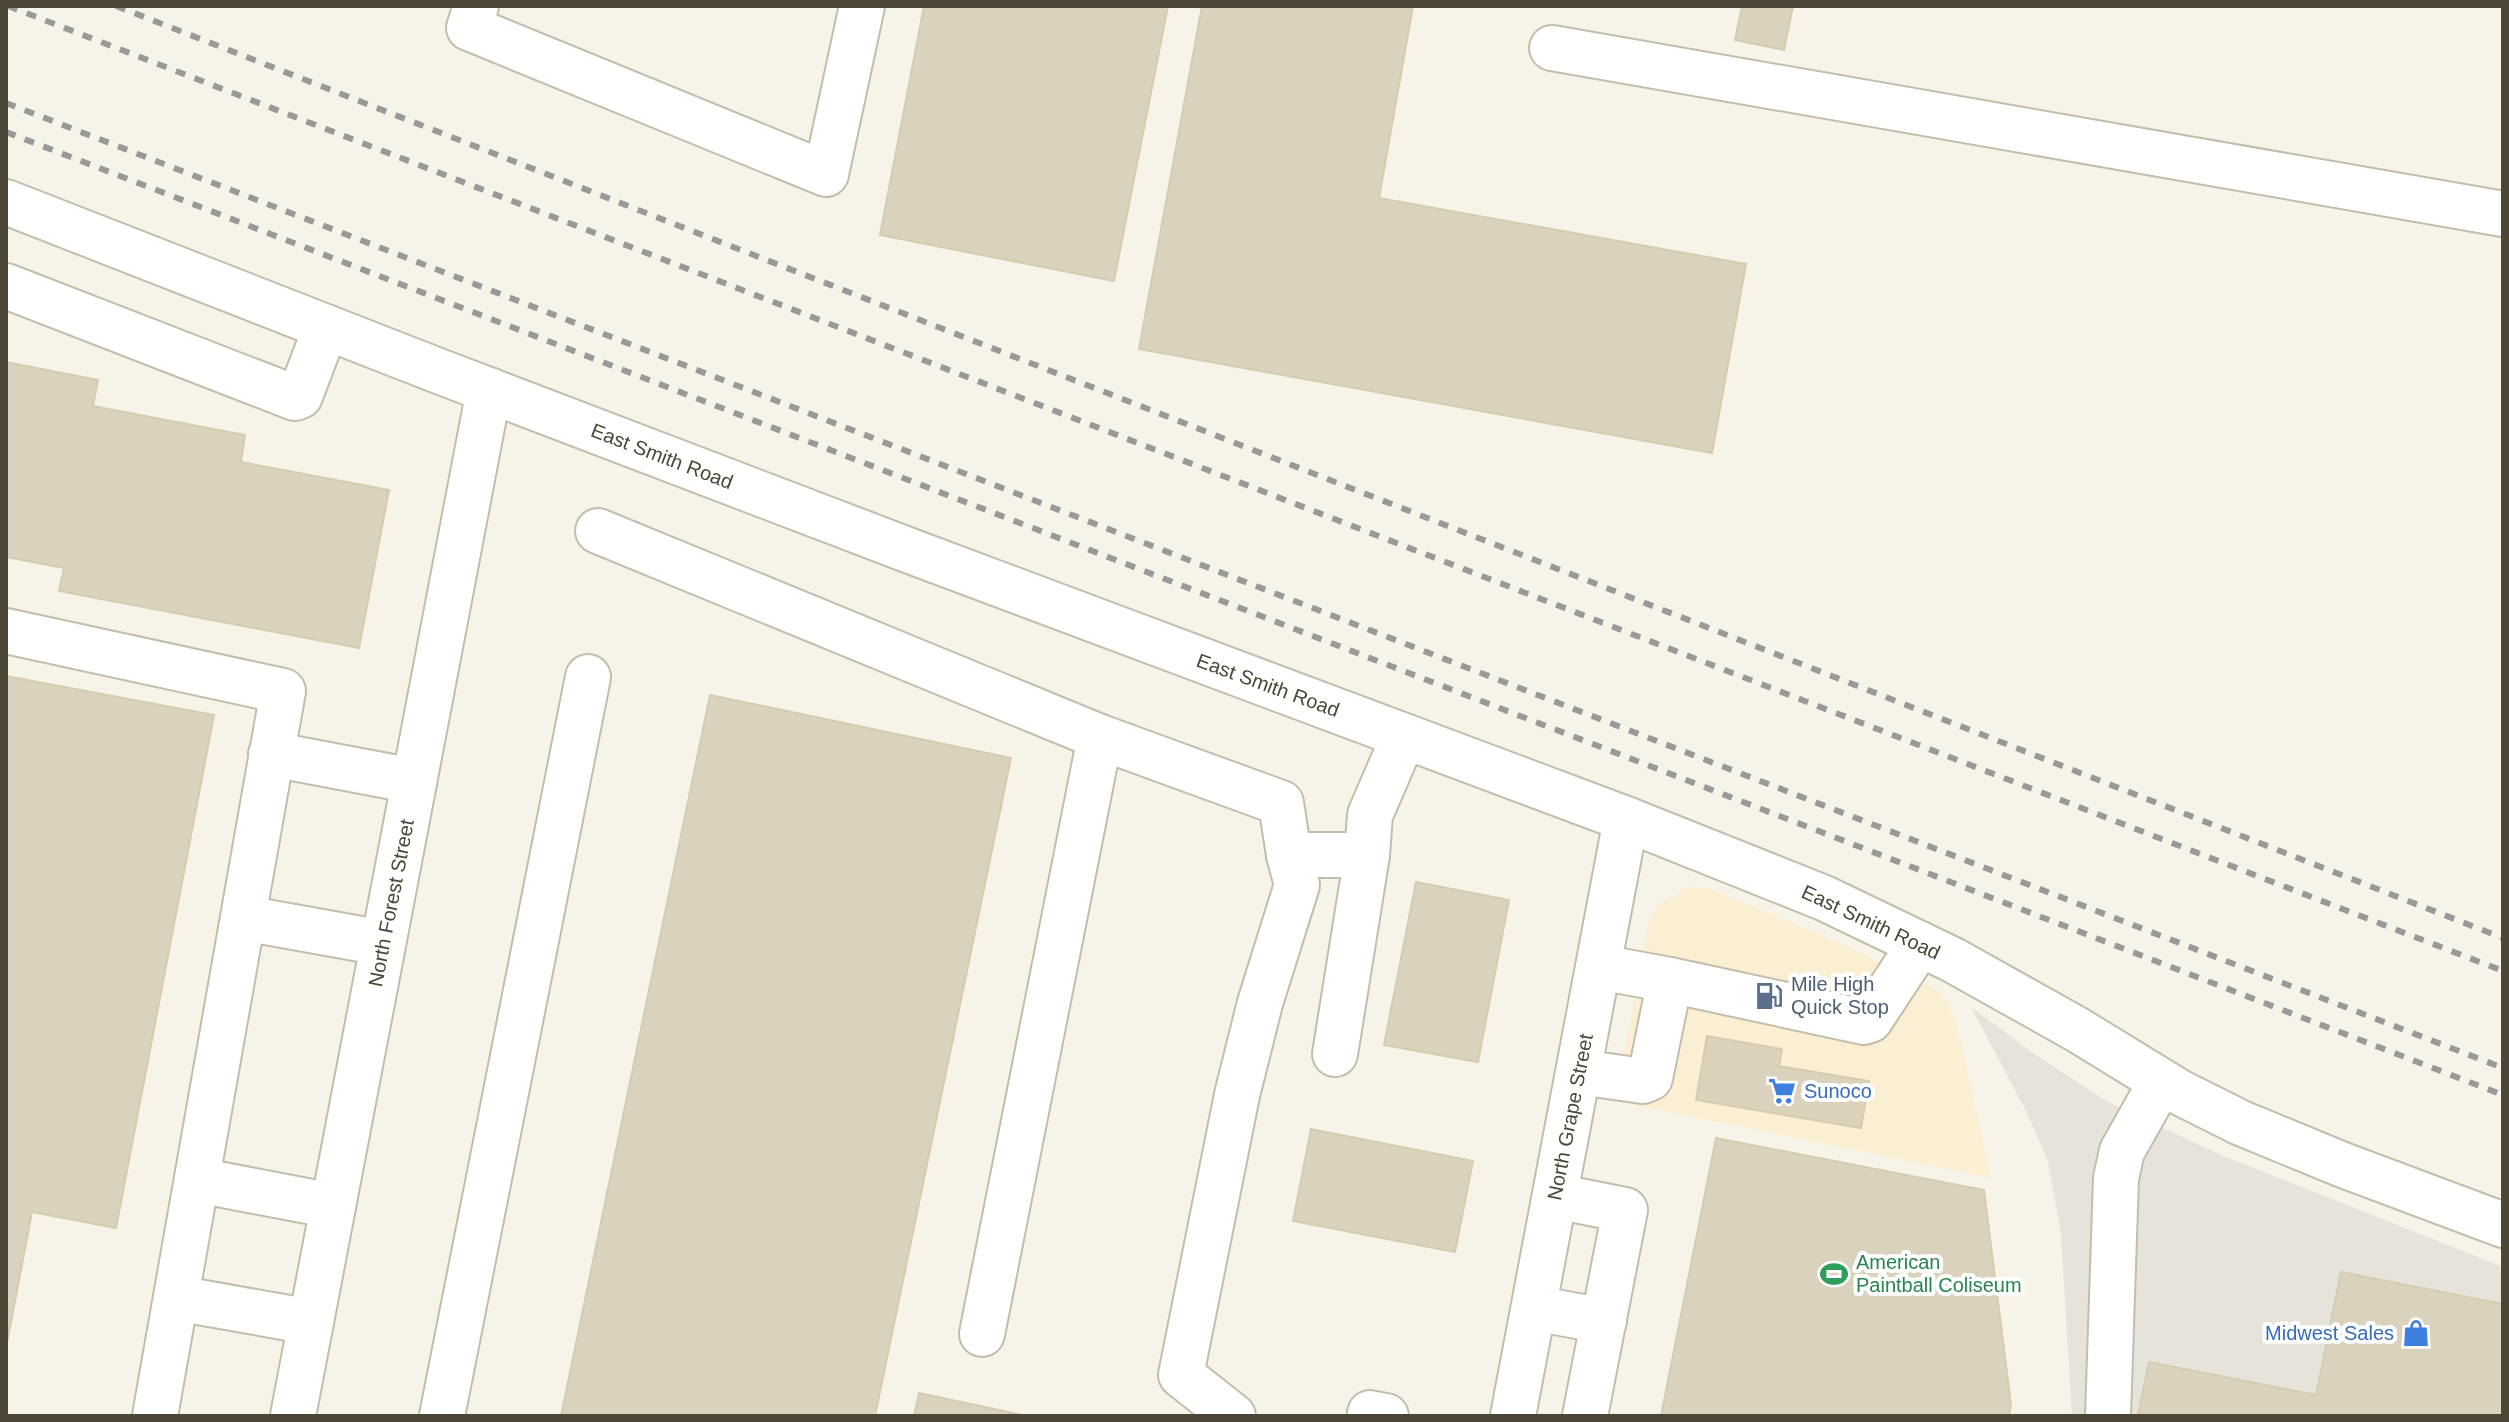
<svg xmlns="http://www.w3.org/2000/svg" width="2509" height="1422" font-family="Arial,sans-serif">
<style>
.commercial{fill:#faefd3}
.industrial{fill:#e6e3db}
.building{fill:#dad2bd;stroke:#d5ccb0;stroke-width:2}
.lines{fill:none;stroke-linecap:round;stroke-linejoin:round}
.minor-casing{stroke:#c3beab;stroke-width:48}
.minor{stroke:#fff;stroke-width:44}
.rail{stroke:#999;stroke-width:6;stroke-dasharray:10 10;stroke-linecap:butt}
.labels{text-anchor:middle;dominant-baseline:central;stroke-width:8;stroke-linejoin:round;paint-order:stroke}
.street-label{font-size:20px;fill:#4b4636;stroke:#fff}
.service-label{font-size:20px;fill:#4e5e75;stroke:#fff;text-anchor:start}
.shop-label{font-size:20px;fill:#366cbe;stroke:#fff;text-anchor:start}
.leisure-label{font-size:20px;fill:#27864d;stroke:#fff;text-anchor:start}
</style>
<rect width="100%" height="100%" fill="#f6f4e9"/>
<path class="commercial" d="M1687,887l21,1 137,57 97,47 14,28 35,158 -376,-77 34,-180 9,-16z"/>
<path class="industrial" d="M1971,1007l66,49 73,47 111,52 282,112v149h-431l-11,-181 -13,-74 -22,-50z"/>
<g class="building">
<path d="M924,6h244l-54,275 -234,-46z"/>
<path d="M1202,6h211l-34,192 367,66 -34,189 -573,-104z"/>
<path d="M1742,6h51l-9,44 -49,-10z"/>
<path d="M6,362l92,18 -5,26 152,29 -4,27 148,28 -30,158 -300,-57 5,-23 -58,-11z"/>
<path d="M6,676l208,39 -98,513 -84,-16 -26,136z"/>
<path d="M710,695l301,63 -136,658h-314z"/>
<path d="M1416,882l93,18 -31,162 -94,-17z"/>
<path d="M1707,1036l75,13 -3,17 90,15 -8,47 -165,-28z"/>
<path d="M1311,1129l162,32 -18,91 -162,-31z"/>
<path d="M1716,1138l268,52 27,215 -2,11h-348z"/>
<path d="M2341,1272l162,32v112h-365l11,-54 167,33z"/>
<path d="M919,1393l108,23h-113z"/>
</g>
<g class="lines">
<g class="minor-casing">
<g id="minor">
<path d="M476,6l-7,22 357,146 36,-168"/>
<path d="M1552,48l951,166"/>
<path d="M6,202l430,168 477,182 713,267 198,79 129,62 125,70 101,62 62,31 102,42 160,60"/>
<path d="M6,286l289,112 5,-2 26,-69"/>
<path d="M598,531l502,206"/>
<path d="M6,631l277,60 -128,725"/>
<path d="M271,754l143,27"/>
<path d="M1289,855h78l3,-40 34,-79"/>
<path d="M243,918l140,25"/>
<path d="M1670,980l194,42 6,-2 50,-76"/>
<path d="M1335,1054l32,-199"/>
<path d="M1579,1072l64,9 7,-3 20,-98 -71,-13"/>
<path d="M197,1180l136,26"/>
<path d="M1555,1196l70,14 -40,206"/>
<path d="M176,1298l135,24"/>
<path d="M1534,1308l70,13"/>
<path d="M982,1334l118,-597 181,66 8,52 8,30 -37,118 -23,92 -56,280 52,41"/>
<path d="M1370,1413l16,3"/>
<path d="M293,1416l196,-1026"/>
<path d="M442,1416l146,-739"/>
<path d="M1513,1416l113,-597"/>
<path d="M2108,1416l8,-238 6,-27 39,-69"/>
</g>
</g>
<use href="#minor" class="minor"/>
<g class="rail">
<path d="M8,6l2495,965"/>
<path d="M116,6l2387,932"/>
<path d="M6,103l2497,965"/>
<path d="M6,132l2497,963"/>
</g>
</g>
<defs>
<g id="fuel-bare" transform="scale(2.16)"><path d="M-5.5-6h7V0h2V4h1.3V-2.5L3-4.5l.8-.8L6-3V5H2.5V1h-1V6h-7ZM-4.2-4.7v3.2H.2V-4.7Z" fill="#5c6f8a" stroke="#fff" stroke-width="2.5" paint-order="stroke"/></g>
<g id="supermarket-bare" transform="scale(2.16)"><path d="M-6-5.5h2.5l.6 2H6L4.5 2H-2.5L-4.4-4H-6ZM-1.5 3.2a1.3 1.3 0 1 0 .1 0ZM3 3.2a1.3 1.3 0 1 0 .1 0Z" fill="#3f7fe0" stroke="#fff" stroke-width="2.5" paint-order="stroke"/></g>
<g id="stadium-bare" transform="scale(2.16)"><path d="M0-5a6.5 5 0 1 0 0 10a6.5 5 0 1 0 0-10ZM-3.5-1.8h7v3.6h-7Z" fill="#2e9e5b" stroke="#fff" stroke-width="2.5" paint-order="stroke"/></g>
<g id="shop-bare" transform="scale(2.16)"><path d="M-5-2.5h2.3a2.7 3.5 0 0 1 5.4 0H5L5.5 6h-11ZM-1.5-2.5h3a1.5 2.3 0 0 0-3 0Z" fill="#3f7fe0" stroke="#fff" stroke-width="2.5" paint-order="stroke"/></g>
</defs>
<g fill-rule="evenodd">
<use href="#fuel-bare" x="1769" y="996"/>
<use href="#supermarket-bare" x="1782" y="1091"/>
<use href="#stadium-bare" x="1834" y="1274"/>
<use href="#shop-bare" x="2416" y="1333"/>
</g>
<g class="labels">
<g class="street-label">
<text transform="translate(662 456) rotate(21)">East Smith Road</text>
<text transform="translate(1268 685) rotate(20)">East Smith Road</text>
<text transform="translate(391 903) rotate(-79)">North Forest Street</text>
<text transform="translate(1871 922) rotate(25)">East Smith Road</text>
<text transform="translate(1570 1117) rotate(-79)">North Grape Street</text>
</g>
<g class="service-label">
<text x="1791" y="984">Mile High<tspan x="1791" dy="23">Quick Stop</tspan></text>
</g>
<g class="shop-label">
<text x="1804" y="1091">Sunoco</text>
<text x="2394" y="1333" text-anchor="end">Midwest Sales</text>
</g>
<g class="leisure-label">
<text x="1856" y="1262">American<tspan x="1856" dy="23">Paintball Coliseum</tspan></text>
</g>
</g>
<rect width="2509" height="1422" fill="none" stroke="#4b4636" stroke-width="16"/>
</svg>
